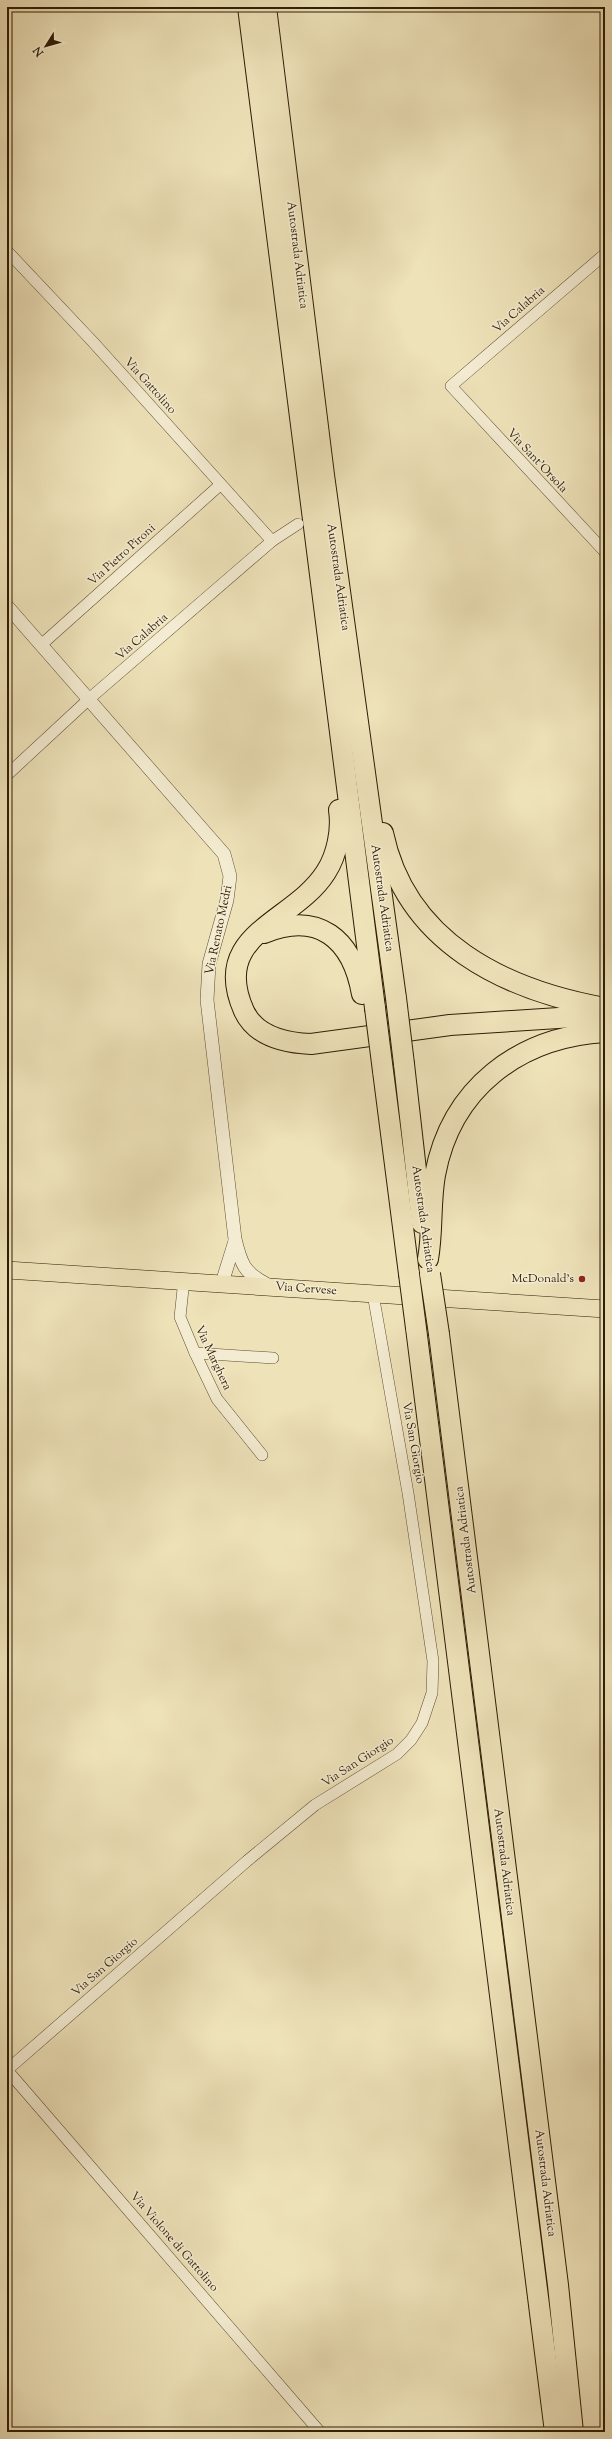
<svg xmlns="http://www.w3.org/2000/svg" width="612" height="2439" font-family="'Sorts Mill Goudy',serif">
<style>
.lines{fill:none;stroke-linecap:round;stroke-linejoin:round}
.minor-casing{stroke:#5f4e31;stroke-width:12}
.tertiary-casing{stroke:#5f4e31;stroke-width:14}
.primary-casing{stroke:#2f1d04;stroke-width:18}
.motorway-casing{stroke:#2f1d04;stroke-width:22}
.minor{stroke:#f4ecd2;stroke-width:11}
.tertiary{stroke:#f4ecd2;stroke-width:13}
.primary{stroke:#eee2b9;stroke-width:17}
.motorway{stroke:#eee2b9;stroke-width:20}
.motorway-bridge-casing{stroke:#2f1d04;stroke-width:22;stroke-linecap:butt}
.motorway-bridge{stroke:#eee2b9;stroke-width:20}
.poi-dot{fill:#8f2418;stroke:#f4ecd2;stroke-width:1.5}
.labels{text-anchor:middle;dominant-baseline:central;stroke-width:3;stroke-linejoin:round;paint-order:stroke}
.street-label{font-size:12px;fill:#2f1d04;stroke:#f4ecd2}
.poi-label{font-size:12px;fill:#2f1d04;stroke:#f4ecd2;text-anchor:end}
</style>
<rect width="100%" height="100%" fill="#eee2b9"/>
<filter id="stains"><feTurbulence type="fractalNoise" baseFrequency=".005" numOctaves="4"/><feColorMatrix values="0 0 0 0 .2 0 0 0 0 .09 0 0 0 0 .02 0 0 0 .5 -.17"/></filter>
<radialGradient id="worn" r=".72"><stop offset=".6" stop-color="#630" stop-opacity="0"/><stop offset="1" stop-color="#630" stop-opacity=".3"/></radialGradient>
<g class="lines">
<g class="minor-casing">
<g id="minor">
<path d="M7,251l86,91 179,199"/>
<path d="M605,254l-154,132 154,166"/>
<path d="M41,645l179,-160"/>
<path d="M7,775l82,-76 183,-158 26,-17"/>
<path d="M186,1282l-3,7 -3,28 15,36 22,46 45,56"/>
<path d="M195,1353l78,5"/>
<path d="M7,2070l240,-209 68,-56 82,-51 14,-14 11,-17 10,-30 1,-32 -25,-168 -35,-199"/>
<path d="M7,2070l313,362"/>
</g>
</g>
<g class="tertiary-casing">
<g id="tertiary">
<path d="M7,606l217,248 6,22 -3,24 -18,64 -2,36 28,239c6,25 9,34 33,46"/>
<path d="M222,1283l13,-42"/>
</g>
</g>
<g class="primary-casing">
<path id="primary" d="M7,1270l598,39"/>
</g>
<g class="motorway-casing">
<g id="motorway">
<path d="M248,7l127,1001"/>
<path d="M266,7l58,468 72,523"/>
<path d="M339,810c3,20 -2,45 -13,62 -32,51 -117,61 -82,139 12,26 42,32 67,33l139,-19 155,-10"/>
<path d="M383,833c23,110 122,157 222,175"/>
<path d="M264,933c54,-22 88,5 98,61"/>
<path d="M404,1064l18,159"/>
<path d="M383,1071l26,203"/>
<path d="M428,1259c5,-28 2,-56 7,-84 16,-87 84,-138 170,-143"/>
<path d="M416,1328l139,1104"/>
<path d="M439,1334l119,951 15,147"/>
</g>
</g>
<use href="#minor" class="minor"/>
<use href="#tertiary" class="tertiary"/>
<use href="#primary" class="primary"/>
<use href="#motorway" class="motorway"/>
<g class="motorway-bridge-casing">
<g id="motorway-bridge">
<path d="M396,998l8,66"/>
<path d="M375,1008l8,63"/>
<path d="M409,1274l7,54"/>
<path d="M430,1274l9,60"/>
</g>
</g>
<use href="#motorway-bridge" class="motorway-bridge"/>
</g>
<circle class="poi-dot" cx="582" cy="1279" r="4"/>
<g class="labels">
<g class="street-label">
<text transform="translate(297 255) rotate(83)">Autostrada Adriatica</text>
<text transform="translate(519 310) rotate(-41)">Via Calabria</text>
<text transform="translate(150 386) rotate(48)">Via Gattolino</text>
<text transform="translate(537 461) rotate(47)">Via Sant'Orsola</text>
<text transform="translate(122 555) rotate(-42)">Via Pietro Pironi</text>
<text transform="translate(338 577) rotate(82)">Autostrada Adriatica</text>
<text transform="translate(142 637) rotate(-41)">Via Calabria</text>
<text transform="translate(382 898) rotate(82)">Autostrada Adriatica</text>
<text transform="translate(219 930) rotate(-78)">Via Renato Medri</text>
<text transform="translate(423 1219) rotate(82)">Autostrada Adriatica</text>
<text transform="translate(306 1289) rotate(4)">Via Cervese</text>
<text transform="translate(213 1358) rotate(65)">Via Marghera</text>
<text transform="translate(413 1443) rotate(80)">Via San Giorgio</text>
<text transform="translate(466 1540) rotate(-97)">Autostrada Adriatica</text>
<text transform="translate(358 1762) rotate(-33)">Via San Giorgio</text>
<text transform="translate(504 1862) rotate(83)">Autostrada Adriatica</text>
<text transform="translate(105 1967) rotate(-41)">Via San Giorgio</text>
<text transform="translate(545 2183) rotate(83)">Autostrada Adriatica</text>
<text transform="translate(174 2242) rotate(49)">Via Violone di Gattolino</text>
</g>
<g class="poi-label">
<text x="574" y="1279">McDonald's</text>
</g>
</g>
<rect width="612" height="2439" fill="none" stroke="#eee2b9" stroke-width="24"/>
<rect x="8" y="8" width="596" height="2423" fill="none" stroke="#2f1d04" stroke-width="2"/>
<rect x="12" y="12" width="588" height="2415" fill="none" stroke="#2f1d04"/>
<g transform="translate(46 46) rotate(233)" stroke="#f4ecd2" stroke-width="3" paint-order="stroke">
<path d="M0-3L7 15L0 10L-7 15Z" fill="#2f1d04"/>
<text y="-6" font-size="11" font-weight="bold" text-anchor="middle" fill="#2f1d04">N</text>
</g>
<rect width="100%" height="100%" filter="url(#stains)"/>
<rect width="100%" height="100%" fill="url(#worn)"/>
</svg>
